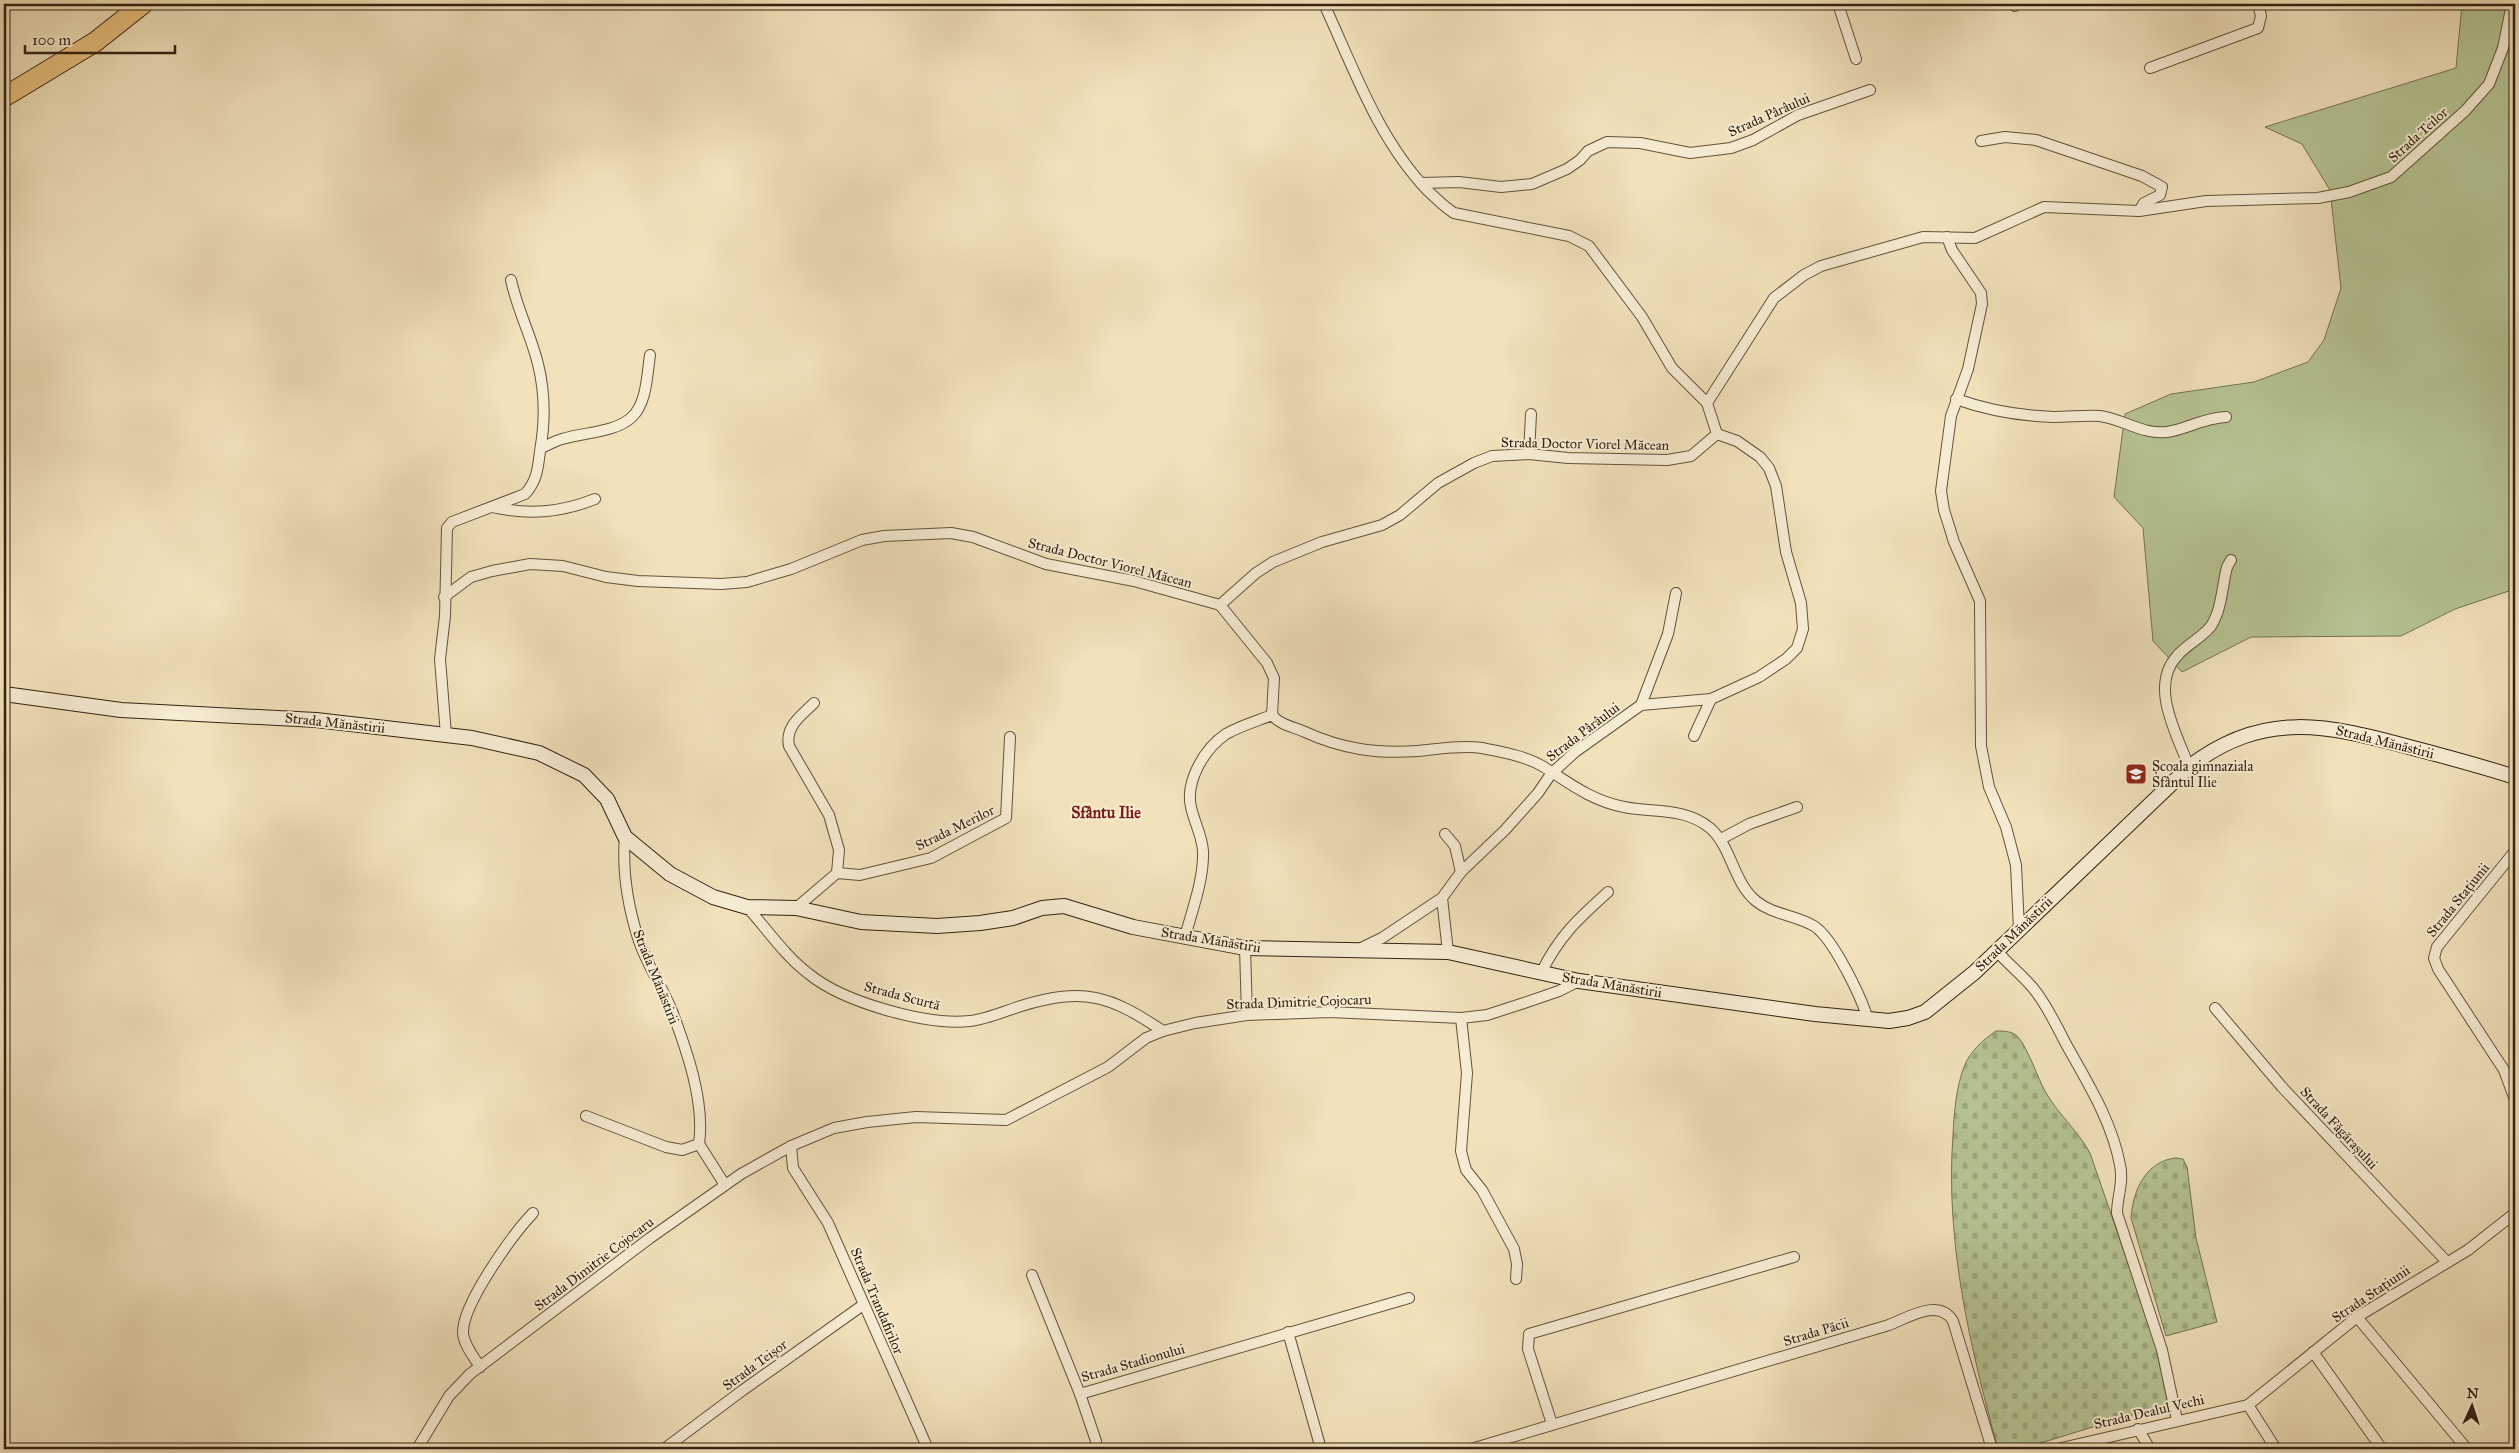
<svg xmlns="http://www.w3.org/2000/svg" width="2519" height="1453" font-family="'IM FELL Great Primer',serif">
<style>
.green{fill:#b6c493;stroke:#747352}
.cemetery{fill:url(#cemetery-stones);stroke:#747352}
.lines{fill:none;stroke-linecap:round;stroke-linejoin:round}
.street-casing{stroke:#62523c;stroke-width:12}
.secondary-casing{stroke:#322211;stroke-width:16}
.highway-casing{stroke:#322211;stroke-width:21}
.street{stroke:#f6ecd3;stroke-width:10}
.secondary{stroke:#f6ecd3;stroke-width:14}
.highway{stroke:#e8c17e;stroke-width:19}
.labels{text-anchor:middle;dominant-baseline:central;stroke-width:4;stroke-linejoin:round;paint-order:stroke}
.street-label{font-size:14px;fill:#322211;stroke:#f6ecd3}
.poi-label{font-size:14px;fill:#322211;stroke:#f6ecd3;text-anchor:start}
.quarter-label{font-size:16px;font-weight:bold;fill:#7a1f14;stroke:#f6ecd3}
</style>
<defs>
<pattern id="cemetery-stones" width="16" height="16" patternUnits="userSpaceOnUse" patternTransform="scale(1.25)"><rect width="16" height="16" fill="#b6c493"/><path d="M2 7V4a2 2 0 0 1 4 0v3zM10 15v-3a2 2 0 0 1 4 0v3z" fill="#9da87e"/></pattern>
</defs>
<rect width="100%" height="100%" fill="#f1e2bb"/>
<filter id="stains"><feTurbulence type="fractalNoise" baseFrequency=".004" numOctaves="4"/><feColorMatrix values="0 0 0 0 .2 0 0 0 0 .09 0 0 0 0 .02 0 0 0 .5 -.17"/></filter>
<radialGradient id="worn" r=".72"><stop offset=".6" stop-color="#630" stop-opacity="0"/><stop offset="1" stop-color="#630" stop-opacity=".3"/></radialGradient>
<path class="green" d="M2462,4h53v585l-60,20 -54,27 -150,1 -69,35 -29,-31 -10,-113 -29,-31 11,-83 46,-20 83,-12 54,-20 16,-22 17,-52 -11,-98 -28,-46 -37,-17 191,-59z"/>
<g class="cemetery">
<path d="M1996,1031c9,0 16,0 22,6 10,11 20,42 28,56 13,22 32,38 44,60l61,177 8,26 9,48 -147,45h-23c-28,-102 -53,-208 -45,-314 1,-22 3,-47 11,-68 6,-16 19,-27 32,-36z"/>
<path d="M2176,1158l7,1 4,8 9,71 21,84 -51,14 -35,-118c2,-28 15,-57 45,-60z"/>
</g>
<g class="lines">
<g class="street-casing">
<g id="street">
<path d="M1324,4c30,65 54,135 104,187 9,8 16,16 26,22l115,23 20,10 53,71 30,51 35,35"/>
<path d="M1838,4l18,55"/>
<path d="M2014,4l1,2"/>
<path d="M2150,68l108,-40 3,-12 -3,-12"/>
<path d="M1981,141l24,-4 31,3 106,36 20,11 -2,8 -16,8 -5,8"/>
<path d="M1421,183l38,-1 42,5 31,-3 35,-15 13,-9 8,-9 19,-9 33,1 50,10 41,-5 22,-8 45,-25 72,-25"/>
<path d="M1947,237l5,13 29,43 1,11 -14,65 -17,47 -10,75 3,19 10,32 26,59 1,145 8,41 17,40 10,38 3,64"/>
<path d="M1956,399c31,11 65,17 98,18 15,0 31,-2 46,-1 23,3 43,19 67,16 21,-3 35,-14 59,-15"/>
<path d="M1717,434l-10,-31 67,-105 30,-23 17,-9 102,-29 52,1 69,-31 95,4 67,-10 112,-3 31,-6 42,-15 74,-66 24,-27 14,-36 9,-44"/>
<path d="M541,448c7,-3 14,-7 21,-9 22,-7 53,-6 70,-22 15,-14 15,-43 18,-62"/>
<path d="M1529,454l2,-40"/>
<path d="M492,507c37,8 68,6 103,-8"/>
<path d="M444,597l27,-20 21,-6 38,-7 33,2 43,11 32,4 83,3 26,-2 44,-13 71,-29 22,-4 67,-3 22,4 73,27 88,17 86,24 47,58 7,15 -2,37"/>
<path d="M1220,605l36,-32 17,-11 49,-20 60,-17 18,-10 38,-32 36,-20 18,-7 37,-2 39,4 99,2 24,-4 26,-22"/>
<path d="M1641,705l27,-71 8,-41"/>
<path d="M446,735l-6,-76 5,-43 2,-88 5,-6 73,-28c12,-13 13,-26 15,-43 5,-28 5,-59 -2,-87 -7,-29 -21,-55 -27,-84"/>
<path d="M1694,736l17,-37"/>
<path d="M2189,767c-12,-33 -40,-80 -12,-111 9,-11 26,-19 34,-30 11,-17 11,-40 16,-59l4,-7"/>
<path d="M1445,834l10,12 6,26"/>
<path d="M625,837c-3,34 3,69 13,101 8,26 24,48 34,73 15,40 33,91 27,133"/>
<path d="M1721,839l28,-15 48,-17"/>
<path d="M2515,851l-78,96 -3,11 4,11 66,101 11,30"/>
<path d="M837,873l23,2 71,-17 75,-40 4,-81"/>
<path d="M1442,898l6,54"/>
<path d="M747,907c20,22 38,49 62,67 34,28 118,52 161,47 17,-2 35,-10 51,-15 63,-19 88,-11 142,25"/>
<path d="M796,908l41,-35 2,-23 -10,-35 -40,-69c-4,-20 12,-30 25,-43"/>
<path d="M1185,937c7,-27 19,-57 18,-86 -1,-16 -9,-29 -12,-44 -6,-26 14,-59 35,-73 14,-8 31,-13 46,-19 8,10 22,12 33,17 37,17 72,22 113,19 21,-2 44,-6 64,-3 20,4 44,8 62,19 25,16 48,34 80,40 29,6 61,0 86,21 22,19 23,54 46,73 17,14 40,14 58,25 19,12 48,72 54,94"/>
<path d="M1245,948l2,67"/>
<path d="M1359,949l23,-11 60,-40 19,-26 44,-42 33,-37 13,-19 24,-22 66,-47 70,-6 48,-22 27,-18 11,-11 6,-19 -2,-26 -15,-51 -10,-66 -7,-18 -9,-11 -23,-16 -20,-7"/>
<path d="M1996,950c12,14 26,25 37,38 14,17 23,37 33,56 21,38 46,77 54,121 4,17 -3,32 -3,48l45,137 15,70"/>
<path d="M1541,973c18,-37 37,-54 67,-81"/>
<path d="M2215,1008l67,79 165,175"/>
<path d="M1461,1018l6,55 -6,78 5,19 16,20 32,59 3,15 -1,15"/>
<path d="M586,1116l80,31 16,3 17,-6"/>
<path d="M699,1144l26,41"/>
<path d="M791,1146l2,22 35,55 100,226"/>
<path d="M1032,1275l48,119 16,47"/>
<path d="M2357,1317l110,132"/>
<path d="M1288,1332l33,117"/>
<path d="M2313,1352l69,97"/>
<path d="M480,1367c-6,-10 -17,-23 -17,-35 0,-29 50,-98 70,-119"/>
<path d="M1080,1394l329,-96"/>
<path d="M2248,1405l109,-88 111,-67 47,-37"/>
<path d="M2248,1405l28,44"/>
<path d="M1552,1424l-24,-75 1,-15 265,-77"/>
<path d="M2138,1429l12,20"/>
<path d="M417,1449l32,-53 21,-22 180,-136 91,-64 50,-28 43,-18 33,-6 49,-5 90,3 102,-53 38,-29 17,-7 32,-8 52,-8 83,-3 131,6 26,-3 37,-12 35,-12 20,-10"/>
<path d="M664,1449l79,-59 120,-85"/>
<path d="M1471,1449l418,-124c20,-8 50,-27 64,-4l39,128"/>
<path d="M2057,1449l191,-44"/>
</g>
</g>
<g class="secondary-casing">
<path id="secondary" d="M4,694l117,16 195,10 156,18 67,15 45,22 23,24 18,38 45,37 43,23 34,10 49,1 65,14 76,4 43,-3 33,-5 29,-10 22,-2 69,21 112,21 203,4 131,29 236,33 74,7 19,-3 17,-6 50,-40 214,-205c75,-58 139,-42 224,-19 34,9 68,18 102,29"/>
</g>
<g class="highway-casing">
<path id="highway" d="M4,97l91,-55 48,-38"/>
</g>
<use href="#street" class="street"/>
<use href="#secondary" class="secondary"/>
<use href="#highway" class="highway"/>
</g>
<defs>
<g id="school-square" transform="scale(1.125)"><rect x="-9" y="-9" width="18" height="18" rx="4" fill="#8f2418" stroke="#f6ecd3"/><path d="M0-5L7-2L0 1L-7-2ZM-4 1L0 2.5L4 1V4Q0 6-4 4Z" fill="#fff"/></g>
</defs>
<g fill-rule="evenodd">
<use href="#school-square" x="2136" y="774"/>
</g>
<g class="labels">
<g class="street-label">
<text transform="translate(1769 115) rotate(-24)">Strada Pârâului</text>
<text transform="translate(2418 135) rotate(-42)">Strada Teilor</text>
<text transform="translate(1585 444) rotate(1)">Strada Doctor Viorel Măcean</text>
<text transform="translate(1110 563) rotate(14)">Strada Doctor Viorel Măcean</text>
<text transform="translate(335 723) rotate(6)">Strada Mănăstirii</text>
<text transform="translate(1583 732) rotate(-37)">Strada Pârâului</text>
<text transform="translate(2385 742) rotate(14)">Strada Mănăstirii</text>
<text transform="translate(955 828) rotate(-26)">Strada Merilor</text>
<text transform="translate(2458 900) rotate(-51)">Strada Stațiunii</text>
<text transform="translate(2014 934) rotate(-44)">Strada Mănăstirii</text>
<text transform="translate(1211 940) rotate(9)">Strada Mănăstirii</text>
<text transform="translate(656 977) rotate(68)">Strada Mănăstirii</text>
<text transform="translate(1612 985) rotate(9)">Strada Mănăstirii</text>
<text transform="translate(902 996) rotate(15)">Strada Scurtă</text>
<text transform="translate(1299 1002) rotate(-2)">Strada Dimitrie Cojocaru</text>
<text transform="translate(2339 1128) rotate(47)">Strada Făgărașului</text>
<text transform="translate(594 1264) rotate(-37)">Strada Dimitrie Cojocaru</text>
<text transform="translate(2371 1294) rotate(-34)">Strada Stațiunii</text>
<text transform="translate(877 1301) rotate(67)">Strada Trandafirilor</text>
<text transform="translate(1816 1332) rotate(-17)">Strada Păcii</text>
<text transform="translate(1133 1363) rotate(-16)">Strada Stadionului</text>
<text transform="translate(755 1365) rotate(-36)">Strada Teișor</text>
<text transform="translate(2149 1412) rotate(-13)">Strada Dealul Vechi</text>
</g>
<g class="poi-label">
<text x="2152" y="766">Școala gimnaziala<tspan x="2152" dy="16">Sfântul Ilie</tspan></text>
</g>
<g class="quarter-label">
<text x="1106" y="812">Sfântu Ilie</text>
</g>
</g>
<rect width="2519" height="1453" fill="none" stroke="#f1e2bb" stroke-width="20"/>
<rect x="5" y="5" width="2509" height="1443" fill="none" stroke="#322211" stroke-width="2.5"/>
<rect x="10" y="10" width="2499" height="1433" fill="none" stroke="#322211"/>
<g transform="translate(2472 1406) rotate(3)" stroke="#f6ecd3" stroke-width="4" paint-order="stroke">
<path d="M0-4L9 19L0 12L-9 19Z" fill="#322211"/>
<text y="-8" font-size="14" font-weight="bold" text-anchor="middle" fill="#322211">N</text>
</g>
<path d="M25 45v8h150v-8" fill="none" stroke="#322211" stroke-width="2.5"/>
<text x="32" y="45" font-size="15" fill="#322211" stroke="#f6ecd3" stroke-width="4" paint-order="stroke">100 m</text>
<rect width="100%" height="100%" filter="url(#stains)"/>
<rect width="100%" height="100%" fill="url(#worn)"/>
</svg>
